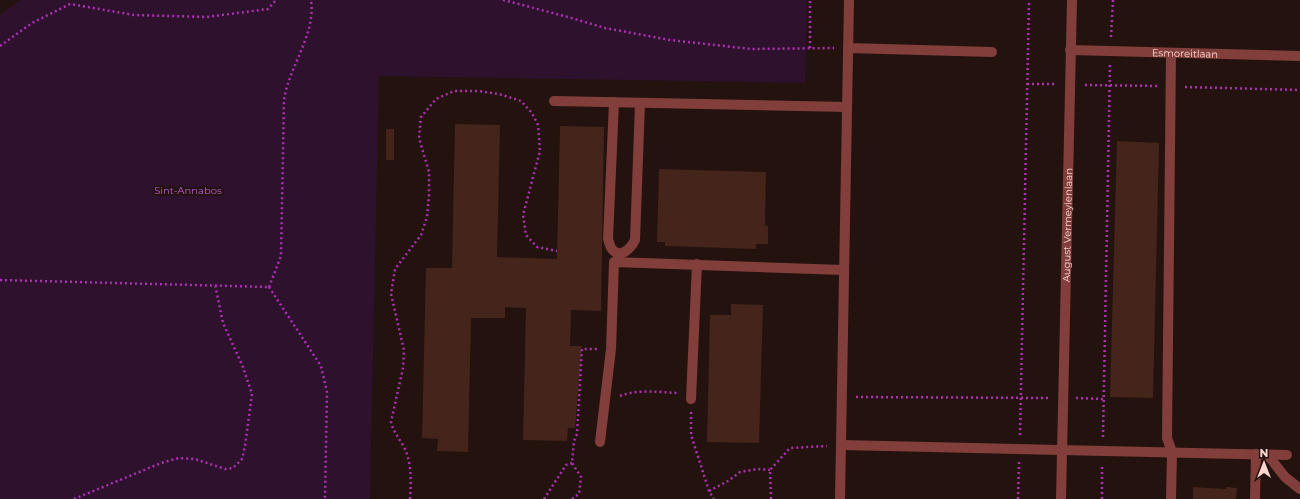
<svg xmlns="http://www.w3.org/2000/svg" width="1300" height="499" font-family="Montserrat,sans-serif">
<style>
.green{fill:#2d112d}
.building{fill:#44241b}
.lines{fill:none;stroke-linecap:round;stroke-linejoin:round}
.path{stroke:#ae30b3;stroke-width:2.5;stroke-dasharray:2 3;stroke-linecap:butt}
.minor{stroke:#813e3a;stroke-width:10}
.labels{text-anchor:middle;dominant-baseline:central;stroke-width:4;stroke-linejoin:round;paint-order:stroke}
.street-label{font-size:10px;fill:#fed7d1;stroke:#23120e}
.park-label{font-size:10px;fill:#c05ede;stroke:#23120e}
</style>
<rect width="100%" height="100%" fill="#23120e"/>
<path class="green" d="M20,0h787l-2,83 -426,-7 -9,423h-370v-484z"/>
<g class="building">
<path d="M455,124l45,1 -3,132 60,2 3,-133 44,1 -3,184 -30,-1 -1,36h12l-7,82h-7l-1,13 -44,-1 3,-132 -21,-1v11h-34l-3,134 -31,-1 1,-12 -16,-1 4,-170h26z"/>
<rect x="386" y="129" width="8" height="31"/>
<path d="M1117,141l42,2 -6,255 -43,-1z"/>
<path d="M659,169l107,3 -1,53 3,1v18h-12v5l-91,-3v-4h-8z"/>
<path d="M731,304l32,1 -4,138 -52,-1 3,-127h21z"/>
<path d="M1193,487l33,2v-2l11,1 -1,11h-43z"/>
</g>
<g class="lines">
<g class="path">
<path d="M503,0l65,17 37,11 65,12 81,9 83,-1"/>
<path d="M1111,37l2,-37"/>
<path d="M0,46l32,-23 38,-19 64,11 73,2 61,-8 8,-9"/>
<path d="M810,48v-48"/>
<path d="M1027,84h29"/>
<path d="M1085,85l73,1"/>
<path d="M1185,87l115,3"/>
<path d="M0,280l269,7"/>
<path d="M269,287l12,-31 3,-156c5,-34 32,-65 27,-100"/>
<path d="M269,287l52,79 6,26 -2,107"/>
<path d="M620,396c18,-7 38,-4 57,-3"/>
<path d="M856,397l193,1"/>
<path d="M1076,398l28,1"/>
<path d="M691,412v23l18,56 5,8"/>
<path d="M1020,435l9,-435"/>
<path d="M1103,437l7,-373"/>
<path d="M709,491l19,-10 12,-9 18,-3 12,1"/>
<path d="M74,499l87,-36 18,-5 16,1 30,10 8,-1 9,-9 3,-13 7,-52 -9,-27 -20,-44 -8,-39"/>
<path d="M410,499c1,-18 2,-36 -6,-52 -5,-9 -11,-16 -13,-25l12,-54 1,-18 -13,-56 4,-25 26,-34 6,-18 2,-22v-23l-10,-34 2,-21 15,-18 18,-8h24l21,3 22,7 11,12 6,12 2,26 -17,64 3,20 11,12 20,4"/>
<path d="M544,499l22,-34 6,-2"/>
<path d="M572,499l7,-5 2,-17 -9,-14 2,-22 3,-7 5,-85h15"/>
<path d="M771,499l-1,-29 20,-22 37,-2"/>
<path d="M1018,499l1,-37"/>
<path d="M1102,499v-35"/>
</g>
<g class="minor">
<path d="M848,48l144,4"/>
<path id="s1" d="M1070,50l230,6"/>
<path d="M1171,53l-4,385 5,14 -1,47"/>
<path d="M554,101l293,6"/>
<path d="M614,102l-6,137c1,3 2,8 4,10 8,11 19,-1 23,-9l5,-137"/>
<path d="M691,399l6,-135"/>
<path d="M600,442l11,-93 3,-87 230,8"/>
<path d="M841,445l446,10"/>
<path d="M1267,454l18,23 15,12"/>
<path d="M840,499l9,-499"/>
<path id="s2" d="M1061,499l11,-499"/>
<path d="M1255,499l1,-45"/>
</g>
</g>
<g class="labels">
<g class="street-label">
<text stroke="none"><textPath href="#s1" startOffset="115">Esmoreitlaan</textPath></text>
<text stroke="none"><textPath href="#s2" startOffset="274">August Vermeylenlaan</textPath></text>
</g>
<g class="park-label">
<text x="188" y="190">Sint-Annabos</text>
</g>
</g>
<g transform="translate(1264 463)" stroke="#23120e" stroke-width="3" paint-order="stroke">
<path d="M0-3L7 15L0 10L-7 15Z" fill="#fed7d1"/>
<text y="-6" font-size="11" font-weight="bold" text-anchor="middle" fill="#fed7d1">N</text>
</g>
</svg>
